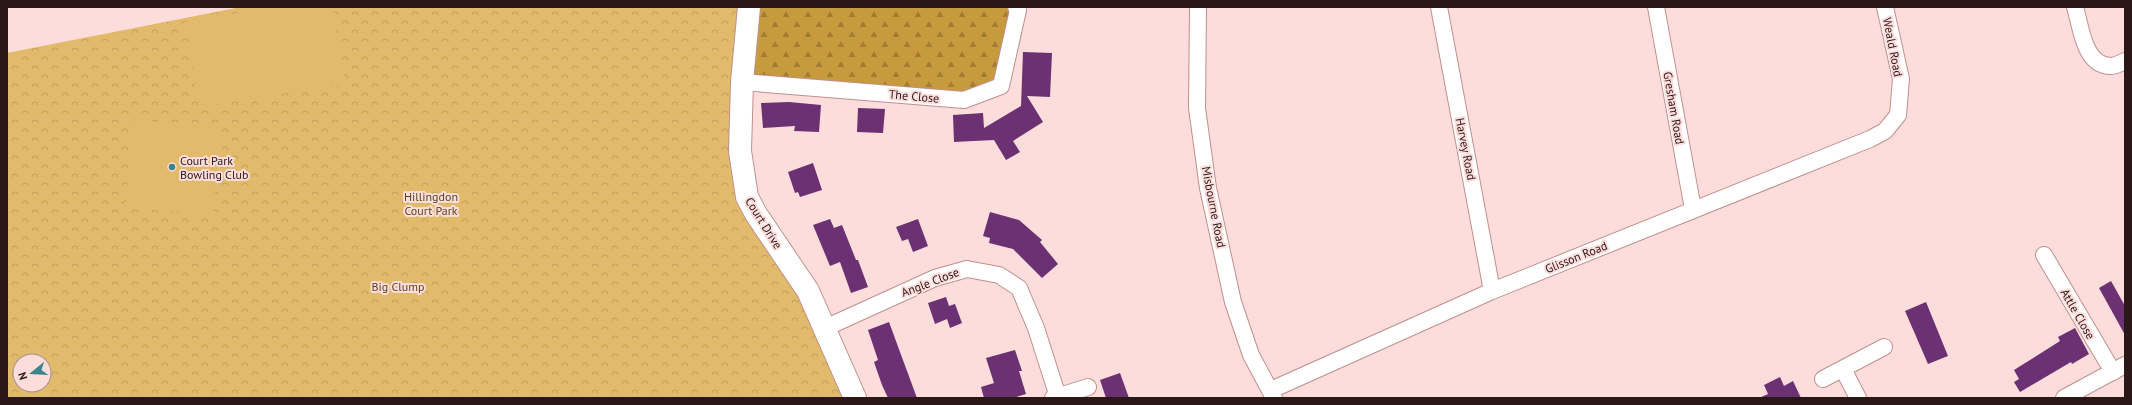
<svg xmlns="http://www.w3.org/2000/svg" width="2132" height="405" font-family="'PT Sans',sans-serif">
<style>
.forest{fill:url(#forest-firs)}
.park{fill:url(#park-crowns);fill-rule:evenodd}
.pitch{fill:#e2ba6b}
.building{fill:#6b3172}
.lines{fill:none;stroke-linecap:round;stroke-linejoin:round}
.street-casing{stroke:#be908d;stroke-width:18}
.secondary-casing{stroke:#be908d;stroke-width:24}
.street{stroke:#fff;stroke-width:16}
.secondary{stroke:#fff;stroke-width:22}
.poi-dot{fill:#3c848b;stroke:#fcdddb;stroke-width:1.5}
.labels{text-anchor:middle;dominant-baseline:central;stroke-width:4;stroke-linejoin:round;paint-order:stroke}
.street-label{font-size:12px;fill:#2a1817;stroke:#fcdddb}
.poi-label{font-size:12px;fill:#2a1817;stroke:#fcdddb;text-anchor:start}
.park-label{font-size:12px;fill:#58451f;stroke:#fcdddb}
</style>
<defs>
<pattern id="forest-firs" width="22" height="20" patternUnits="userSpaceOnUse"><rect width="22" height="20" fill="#c79b3d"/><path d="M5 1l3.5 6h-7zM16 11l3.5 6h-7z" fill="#a27d32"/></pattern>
<pattern id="park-crowns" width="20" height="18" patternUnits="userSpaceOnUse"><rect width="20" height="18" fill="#e2ba6b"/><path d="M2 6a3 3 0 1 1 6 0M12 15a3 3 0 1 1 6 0" fill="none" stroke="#c29f5c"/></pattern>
</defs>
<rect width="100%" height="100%" fill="#fcdddb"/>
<path class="forest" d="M511,7h505l-15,79 -37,14 -222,-18z"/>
<path class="park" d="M241,7h508l-7,167 113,224h-848v-345zM20,361h24v24h-24z"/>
<g class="pitch">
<path d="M276,7h56l13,77 -146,23 -14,-85z"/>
<path d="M132,120l87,6 -6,88 -87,-6z"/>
</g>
<g class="building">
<path d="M1023,52l29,1 -2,44 -23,-1 16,26 -30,19 7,11 -14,8 -12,-20 -40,2 -1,-27 30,-2 1,15 37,-22z"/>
<path d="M789,102l32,3 -2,27 -25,-1 1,-5 -32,2 -2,-25z"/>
<path d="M858,108l27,1 -2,24 -26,-1z"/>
<path d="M813,163l9,27 -22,7 -2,-5 -3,1 -7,-21z"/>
<path d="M990,212l29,8 23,20 -2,2 18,22 -16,14 -29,-29 -24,-6 1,-5 -7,-2z"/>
<path d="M830,219l4,9 8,-3 14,35h2l10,27 -17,6 -11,-31 -10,4 -17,-41z"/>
<path d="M918,219l10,27 -15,6 -5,-13 -6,2 -6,-14z"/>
<path d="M2111,281l14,25v29l-26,-47z"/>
<path d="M946,297l3,9 6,-2 7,19 -12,5 -3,-9 -12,5 -7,-21z"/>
<path d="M1926,302l22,54 -20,8 -23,-53z"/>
<path d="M889,322l11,30 17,46h-29l-6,-13 -8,-23 4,-2 -10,-30z"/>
<path d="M2075,328l14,26 -17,10 -1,-2 -51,30 -6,-10 5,-3 -5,-9 46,-29 -2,-4z"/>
<path d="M1015,350l7,21h-3l7,23 -13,4h-29l-3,-11 13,-4 -8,-25z"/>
<path d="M1120,373l9,25h-23l-6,-18z"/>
<path d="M1780,377l4,9 9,-5 8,17h-42l9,-4 -4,-9z"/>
</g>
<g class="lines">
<g class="street-casing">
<g id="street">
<path d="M1198,7l-1,101 11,80 25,114 18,53 23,43"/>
<path d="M1439,7l53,284"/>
<path d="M1656,7l37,202"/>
<path d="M2075,7c6,20 9,59 36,59 4,0 10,-3 14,-5"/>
<path d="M742,82l222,18 37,-14 17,-76 -2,-3"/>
<path d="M2044,255l69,117"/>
<path d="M825,328l110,-50 32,-9 32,6 20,13 17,40 22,69"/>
<path d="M1843,369l15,29"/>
<path d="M1823,379l61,-32"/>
<path d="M1271,390l221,-99 378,-152 15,-8 13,-16 3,-36 -16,-72"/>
<path d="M1053,398l35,-11"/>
<path d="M2064,398l61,-33"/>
</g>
</g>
<g class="secondary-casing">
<path id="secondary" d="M749,7l-7,75 -2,69 7,46 9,17 52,77 47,107"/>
</g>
<use href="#street" class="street"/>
<use href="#secondary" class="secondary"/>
</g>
<circle class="poi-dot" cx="172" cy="167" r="4"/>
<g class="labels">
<g class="street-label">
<text transform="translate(1893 47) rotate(79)">Weald Road</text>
<text transform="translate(914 96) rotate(5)">The Close</text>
<text transform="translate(1674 108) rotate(80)">Gresham Road</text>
<text transform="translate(1466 149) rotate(79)">Harvey Road</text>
<text transform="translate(1214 207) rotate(79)">Misbourne Road</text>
<text transform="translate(764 223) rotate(58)">Court Drive</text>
<text transform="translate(1576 257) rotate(-22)">Glisson Road</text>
<text transform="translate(930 282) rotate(-21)">Angle Close</text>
<text transform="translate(2078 314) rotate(60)">Attle Close</text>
</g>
<g class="poi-label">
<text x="180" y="160">Court Park<tspan x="180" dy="14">Bowling Club</tspan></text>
</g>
<g class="park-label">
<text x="431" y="196">Hillingdon<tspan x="431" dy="14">Court Park</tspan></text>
<text x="398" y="286">Big Clump</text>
</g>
</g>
<rect width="2132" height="405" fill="none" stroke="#2a1817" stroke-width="16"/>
<g transform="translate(32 373) rotate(252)"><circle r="19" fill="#fcdddb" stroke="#a88e8d"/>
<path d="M0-3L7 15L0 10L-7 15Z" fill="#3c848b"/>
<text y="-6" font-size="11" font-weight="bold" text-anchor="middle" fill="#2a1817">N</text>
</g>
</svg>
